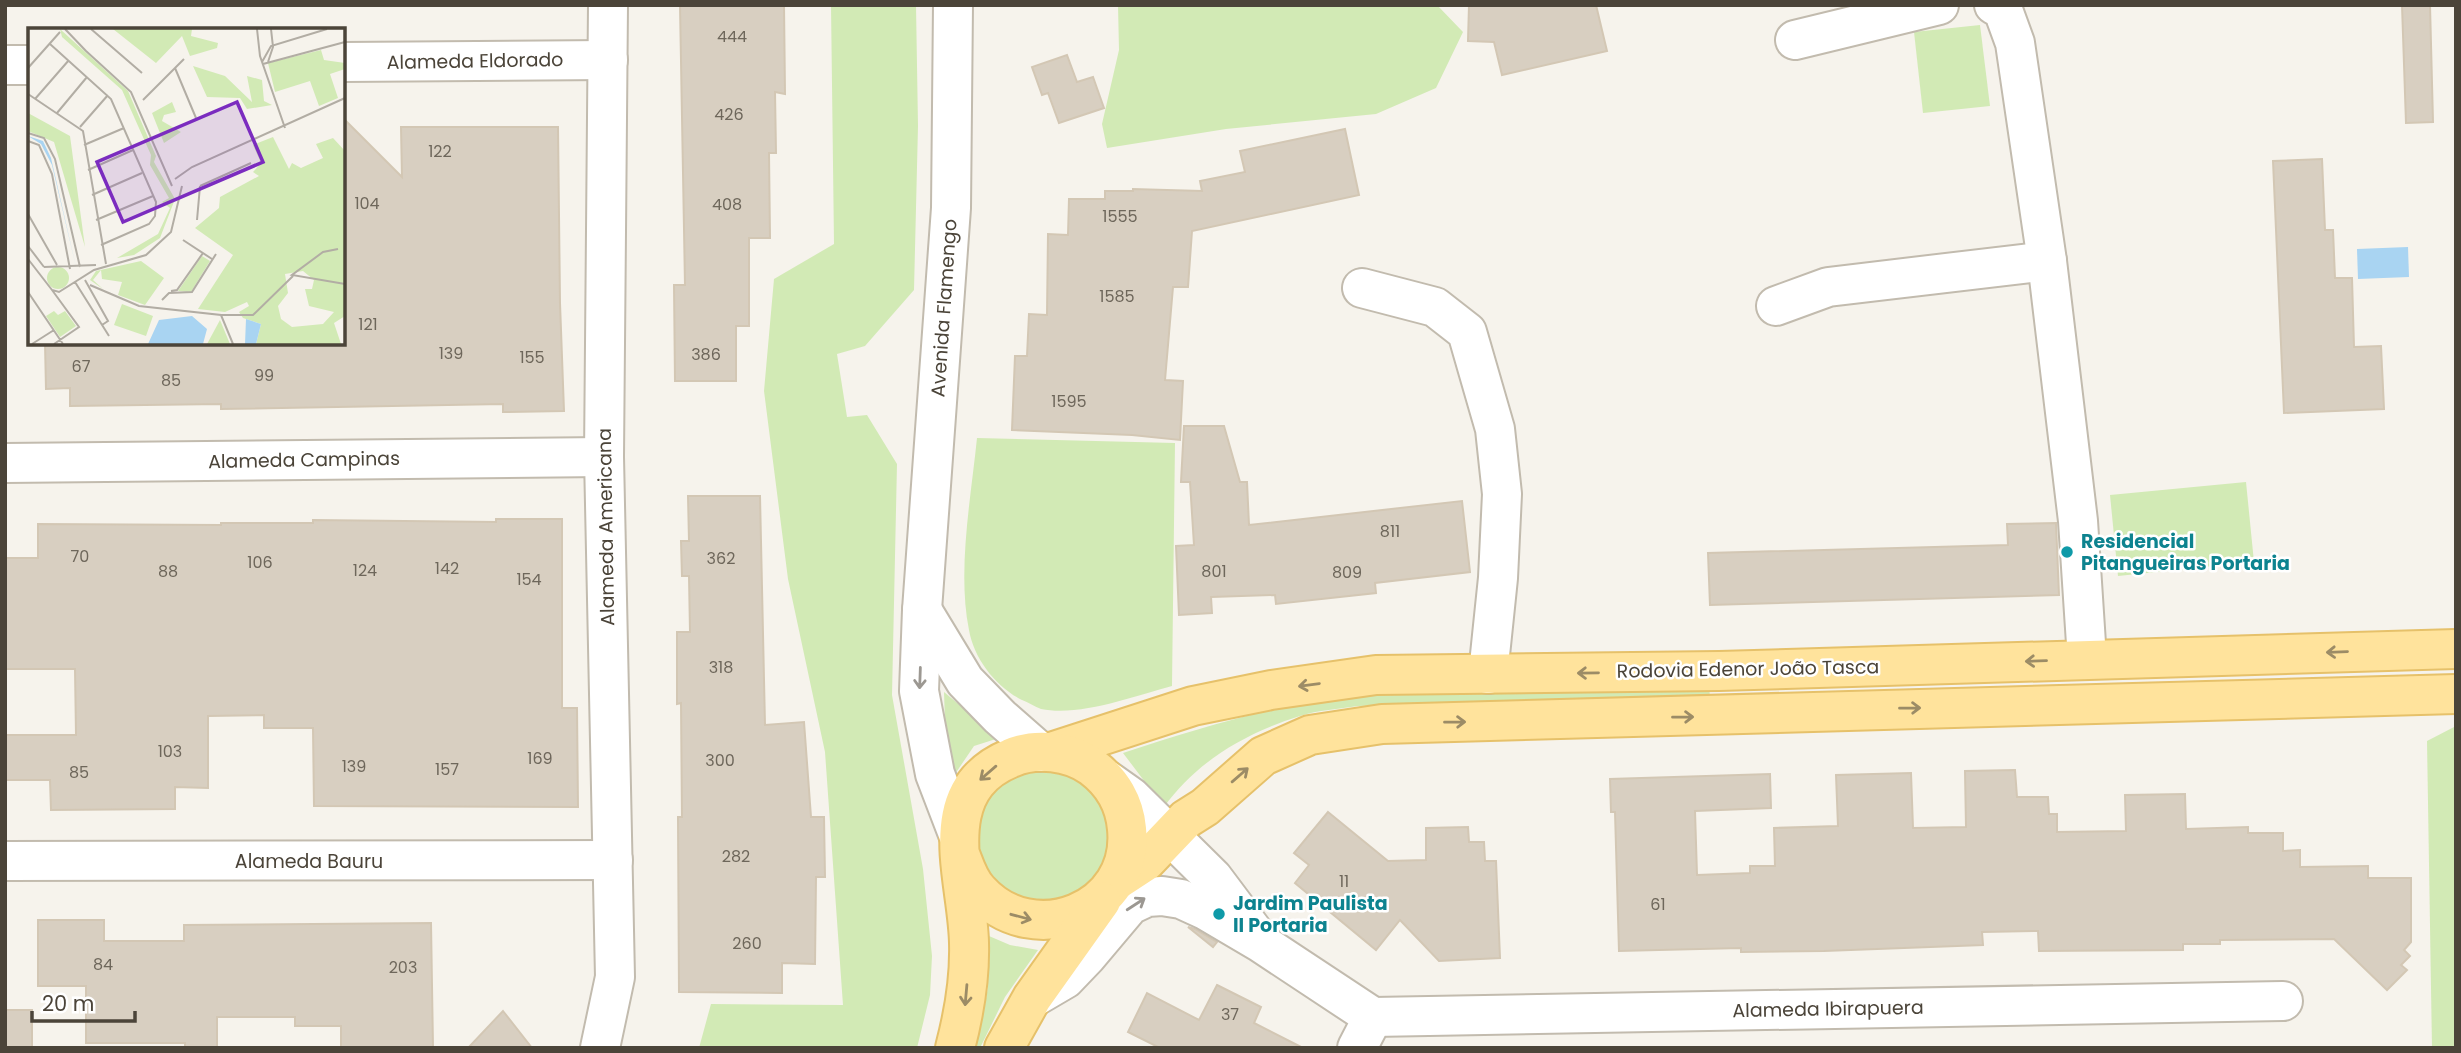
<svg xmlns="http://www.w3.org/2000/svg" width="2461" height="1053" font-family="Poppins,sans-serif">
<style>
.green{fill:#d2eab5}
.water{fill:#a9d4f2}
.building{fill:#d8cfc1;stroke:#d3c7b4;stroke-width:2}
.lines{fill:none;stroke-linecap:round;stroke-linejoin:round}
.minor-casing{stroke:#c2bbae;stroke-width:42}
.major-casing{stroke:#e6c16a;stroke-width:42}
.minor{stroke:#fff;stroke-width:38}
.major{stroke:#ffe39c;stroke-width:38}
.oneway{stroke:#9c8c66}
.oneway2{stroke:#9c9892}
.culture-dot{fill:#0f9aa8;stroke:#fff;stroke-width:2.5}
.labels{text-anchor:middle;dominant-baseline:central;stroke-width:5;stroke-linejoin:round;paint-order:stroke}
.number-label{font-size:16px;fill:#6e675b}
.street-label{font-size:19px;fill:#4b4439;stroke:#fff}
.culture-label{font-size:19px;font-weight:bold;fill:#0d838f;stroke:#fff;text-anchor:start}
.inset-road{fill:none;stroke:#b2ada4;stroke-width:2}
.view{fill:#7b2cbf;fill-opacity:0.15;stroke:#7b2cbf;stroke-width:3.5}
.inset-edge{fill:none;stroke:#4b4439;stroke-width:3.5}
</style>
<rect width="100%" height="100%" fill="#f6f3ec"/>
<g class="green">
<path d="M831,5h85l2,121 -4,164 -49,56 -28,8 10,63 20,-2 30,49 -5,231 31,174 9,87 -2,39 -13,53h-218l12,-44 132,1 -18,-253 -37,-173 -24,-188 10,-112 60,-35z"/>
<path d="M1118,5h319l26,27 -27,56 -60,26 -150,15 -119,19 -5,-24 17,-74z"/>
<path d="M1980,25l10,81 -67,7 -9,-81z"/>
<path d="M977,438l198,5 -3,243c-38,10 -92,31 -131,23 -6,-2 -13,-7 -19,-9 -26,-13 -48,-41 -53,-70 -12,-60 2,-132 8,-192z"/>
<path d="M2246,482l8,80 -136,14 -8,-81z"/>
<path d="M1709,685l1,13 -352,8c-19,3 -40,4 -58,10 -54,17 -103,45 -136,91l-41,-54c74,-25 149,-46 227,-59z"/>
<path d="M944,692l55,46 -25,8 -19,28 -10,-52z"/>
<path d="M2456,726v322h-24l-5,-307z"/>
<circle cx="1043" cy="836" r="67"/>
<path d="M989,936l21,9 28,5 -33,47 -25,51h-10l13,-32 5,-29z"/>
</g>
<path class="water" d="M2408,247l1,30 -51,2 -1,-30z"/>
<g class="building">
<path d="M680,5h104l1,89 -10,-2 1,61h-7l1,85h-21v88h-13v55h-61l-1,-96h11z"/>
<path d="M1469,5h127l11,46 -105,24 -8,-33 -26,-1z"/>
<path d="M2402,5h28l3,117 -27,1z"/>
<path d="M1067,55l10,27 16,-5 11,31 -45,15 -11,-30 -6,2 -10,-28z"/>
<path d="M343,118l59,59 -1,-50h157l2,176 4,108 -61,1v-8l-282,5v-5l-151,2v-18l-24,1 -1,-46h298z"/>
<path d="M1345,129l14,66 -167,36 -4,56h-15l-8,93 18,1 -3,59 -48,-5 -120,-5 3,-74h12l2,-42 18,1 1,-81 20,1 1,-36h36v-8h28v-2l69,2 -2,-10 45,-9 -5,-21z"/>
<path d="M2322,159l3,71h8l2,48h17l2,69 27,-1 3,63 -100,4 -11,-252z"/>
<path d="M1184,426h40l16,56h7l2,43 213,-24 8,71 -95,11 1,10 -100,11 -1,-9 -64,2 1,16 -33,2 -3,-69 18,-1 -4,-63h-9z"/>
<path d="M688,496h72l5,229 39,-3 7,95h13l1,60h-9l-1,87 -33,-1v30l-103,-1 -1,-175h4l-1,-114 -4,1v-72h13l-1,-56h-7l-1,-35h8z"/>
<path d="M496,519h66v189h15l1,99 -264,-1 -1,-78h-49v-13l-56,1v72l-33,-1v22l-124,1 -1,-30h-45v-45h71l-1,-66h-70v-111h33v-34l183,1v-2h92v-3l183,2z"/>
<path d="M2056,523l3,72 -349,10 -2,-52 300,-8 -1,-21z"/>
<path d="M2015,770l2,27h31l1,17h8v18l69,-1 -1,-36 60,-1 1,35 62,-2v6h35v18l17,-1v17l68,-1v12h43v64l-7,8 6,6 -9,9 6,5 -20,20 -53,-51 -114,1v4h-37v6l-144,1 -1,-20 -56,1 1,13 -159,6 -83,1v-4l-122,3 -4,-139h-4l-1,-33 160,-5 1,34 -76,3 2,64 53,-2v-7h25l-1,-38 64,-2 -2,-51 75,-2 2,55 53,-1 -1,-56z"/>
<path d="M1328,812l60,49 38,-1v-32l42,-1 1,15h15l1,19h11l4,97 -61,3 -39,-41 -24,30 -81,-67 14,-18 -15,-12z"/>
<path d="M38,920h66v21h80v-16l247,-2 2,125h-92v-22h-46v-9h-78v31h-32v-5h-99v-57h-48z"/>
<path d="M1188,927l7,2 22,13 -4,5z"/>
<path d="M1217,985l44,22 -7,16 49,25h-143l-32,-16 19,-39 52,27z"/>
<rect x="5" y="1010" width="27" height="38"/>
<path d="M503,1011l29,37h-64z"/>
</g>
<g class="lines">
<g class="minor-casing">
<g id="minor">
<path d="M953,5l-2,203 -29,402 -3,81 16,83 23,60"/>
<path d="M1994,5l9,5 12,33 32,218 31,260 9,138"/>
<path d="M1795,40l144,-35"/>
<path d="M343,62l265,-2"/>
<path d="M5,65h25"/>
<path d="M1362,288l73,19 32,25 28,97 7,65 -4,84 -10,96"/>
<path d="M1776,306l52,-19 219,-26"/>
<path d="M5,463l599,-6"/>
<path d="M922,610l43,71 35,36 40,35"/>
<path d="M1107,780l24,17 82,81 39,52"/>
<path d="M5,861l608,-1"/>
<path d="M1036,996l29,-17 22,-23 43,-51 17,-8 15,-1 19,3 24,11 56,33 112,74"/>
<path d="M1373,1017l910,-16"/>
<path d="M600,1048l15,-71 -11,-520 4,-452"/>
<path d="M1357,1048l16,-31"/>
</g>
</g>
<g class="major-casing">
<g id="major">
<path d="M1051,752l142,-46 78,-16 105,-15 343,-4 737,-22"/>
<path d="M1117,880l29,-19 40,-42 19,-12 58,-51 47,-21 72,-11 1074,-30"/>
<path d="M955,1048c9,-34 15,-70 14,-105 -1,-64 -39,-152 42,-185 25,-11 59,-7 81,9 20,15 33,37 35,62 8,82 -94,122 -148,62 -10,-10 -14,-24 -19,-37"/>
<path d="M1004,1048l28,-50 69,-97"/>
</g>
</g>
<use href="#minor" class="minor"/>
<use href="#major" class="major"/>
</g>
<defs><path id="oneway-shaft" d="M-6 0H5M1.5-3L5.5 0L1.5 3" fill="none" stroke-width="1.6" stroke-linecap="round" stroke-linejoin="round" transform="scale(1.75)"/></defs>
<g class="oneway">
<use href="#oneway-shaft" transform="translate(2337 652) rotate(178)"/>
<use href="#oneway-shaft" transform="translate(2036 661) rotate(178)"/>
<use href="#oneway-shaft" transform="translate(1588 673) rotate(179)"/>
<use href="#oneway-shaft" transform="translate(1309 685) rotate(172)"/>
<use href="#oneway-shaft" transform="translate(1910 708) rotate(-1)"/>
<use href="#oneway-shaft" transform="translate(1683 717) rotate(-1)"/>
<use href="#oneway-shaft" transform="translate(1455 722) rotate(-1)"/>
<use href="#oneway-shaft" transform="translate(988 773) rotate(139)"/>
<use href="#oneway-shaft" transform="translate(1240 775) rotate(-41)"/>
<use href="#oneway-shaft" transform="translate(1021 917) rotate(15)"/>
<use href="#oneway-shaft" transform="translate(966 995) rotate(95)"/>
</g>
<g class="oneway2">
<use href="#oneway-shaft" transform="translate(920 678) rotate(92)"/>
<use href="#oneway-shaft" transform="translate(1136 904) rotate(-33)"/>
</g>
<g class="culture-dot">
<circle cx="2067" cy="552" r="7"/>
<circle cx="1219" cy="914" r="7"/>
</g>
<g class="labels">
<g class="number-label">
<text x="732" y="36">444</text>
<text x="729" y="114">426</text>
<text x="440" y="151">122</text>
<text x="367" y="203">104</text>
<text x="727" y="204">408</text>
<text x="1120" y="216">1555</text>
<text x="1117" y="296">1585</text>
<text x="368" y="324">121</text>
<text x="451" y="353">139</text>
<text x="706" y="354">386</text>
<text x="532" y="357">155</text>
<text x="81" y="366">67</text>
<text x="264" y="375">99</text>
<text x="171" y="380">85</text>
<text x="1069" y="401">1595</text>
<text x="1390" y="531">811</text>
<text x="80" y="556">70</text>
<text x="721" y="558">362</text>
<text x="260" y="562">106</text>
<text x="447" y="568">142</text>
<text x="365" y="570">124</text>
<text x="168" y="571">88</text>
<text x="1214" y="571">801</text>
<text x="1347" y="572">809</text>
<text x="529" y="579">154</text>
<text x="721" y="667">318</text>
<text x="170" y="751">103</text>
<text x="540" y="758">169</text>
<text x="720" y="760">300</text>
<text x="354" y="766">139</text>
<text x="447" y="769">157</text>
<text x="79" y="772">85</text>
<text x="736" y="856">282</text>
<text x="1344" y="881">11</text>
<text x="1658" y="904">61</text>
<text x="747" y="943">260</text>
<text x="103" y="964">84</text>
<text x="403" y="967">203</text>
<text x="1230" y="1014">37</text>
</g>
<g class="street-label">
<text transform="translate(475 61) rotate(-1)">Alameda Eldorado</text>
<text transform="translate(944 308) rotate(-86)">Avenida Flamengo</text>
<text transform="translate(304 460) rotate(-1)">Alameda Campinas</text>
<text transform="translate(606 527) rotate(-91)">Alameda Americana</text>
<text transform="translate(1748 669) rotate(-1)">Rodovia Edenor João Tasca</text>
<text x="309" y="861">Alameda Bauru</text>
<text transform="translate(1828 1009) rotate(-1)">Alameda Ibirapuera</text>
</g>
<g class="culture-label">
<text x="2081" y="541">Residencial<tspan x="2081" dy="22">Pitangueiras Portaria</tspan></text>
<text x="1233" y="903">Jardim Paulista<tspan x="1233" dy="22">II Portaria</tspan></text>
</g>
</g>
<g transform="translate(28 28)">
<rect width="317" height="317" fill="#f6f3ec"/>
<path d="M32,1l68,62 28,65 -2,6 21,37 -15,39 -26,17 -17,3 41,-24 12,-26 -8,-6 7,-4 -19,-33 1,-10 -29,-65 -60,-53zM85,1h79l-1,7 27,7 -1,5 -27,8 -8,-20 -26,27zM293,22l3,10 21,3v6l-15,5 8,24 -19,8 -9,-25 -35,11 -7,-29zM165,38l32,10 27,26 -5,-26 15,4 2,21 8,4 -25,4 -7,-11 -33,-1zM144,74l4,10 -12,3 -2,6 19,11 -17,11 -12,-30zM0,85l42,23 15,111 -31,-105 -26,-11zM245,109l16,32 3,-6 9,5 22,-10 -7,-14 17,-6 12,13v165l-11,7 7,21h-85l5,-20 -18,-6 -4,-6 10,-6 -2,-4 -22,10 -27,-3 35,-54 -38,-27 24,-20 1,-11 39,-21 -6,-4 8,-9 -8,-18zM275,243l11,9 -2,9h-7l4,17 25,6 -11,12 -31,3 -11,-8 -3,-13 10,-13 -3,-19zM174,228l8,5 -19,31 -13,-1zM113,233l23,17 -19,27 -27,-10 4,-13 -20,-3 -1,-9 -8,10 10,9 -13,-9 6,-9zM19 250a11 11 0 1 1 22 0a11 11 0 1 1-22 0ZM94,276l31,12 -7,20 -32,-11zM26,283l4,4 7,-4 11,15 -16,11 -14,-21zM192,292l10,24h-23z" fill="#d2eab5" fill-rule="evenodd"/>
<path d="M0,108l15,5 8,17 25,109 -24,-102 -11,-21zM164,288l15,13 -4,15h-55l11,-24zM218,291l15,5 -5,20h-11z" fill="#a9d4f2"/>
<path class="inset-road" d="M37,1l21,22M63,1l51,44M229,1l3,27 25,72M22,16l61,55 45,103 -1,14 -6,8 -48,21M58,23l45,41 41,94M234,34l9,-16 56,-17M240,34l5,-15 -2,-18M235,36l82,-22M0,40l32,-36M147,40l21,50M0,66l55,37 23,133M7,71l34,-39M115,72l41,-41M29,85l30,-36M52,99l28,-32M0,105l16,5 11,21 25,108M0,113l11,4 13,29 18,95M56,117l40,-17M60,142l45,-20M147,151l17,-12 153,-69M172,158l51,-23M64,167l50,-22M0,186l29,51M68,192l57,-24M169,192l3,-34M155,212l29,19M0,218l16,21M310,221l-15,3 -31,23 53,9M0,231l24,31 7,2 35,-22 52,-15 25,-23 11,-46M16,239l52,-2M57,252l23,41 -6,4M47,254l34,54M62,257l49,21 82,9 12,29M24,262l27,37 -25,17M143,263l6,-1 26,-37M0,264l35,52M134,272l7,-7 23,-1 24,-38M193,287h32l40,-39M4,316l22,-14"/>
<path class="view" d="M209,74l26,60 -140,60 -26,-60z"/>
<rect width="317" height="317" class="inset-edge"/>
</g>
<rect width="2461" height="1053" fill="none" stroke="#4b4439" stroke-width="14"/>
<path d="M32 1011v10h103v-10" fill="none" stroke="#4b4439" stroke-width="3.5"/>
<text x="42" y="1011" font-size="21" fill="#4b4439" stroke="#ffffff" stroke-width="5" paint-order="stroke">20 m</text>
</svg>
